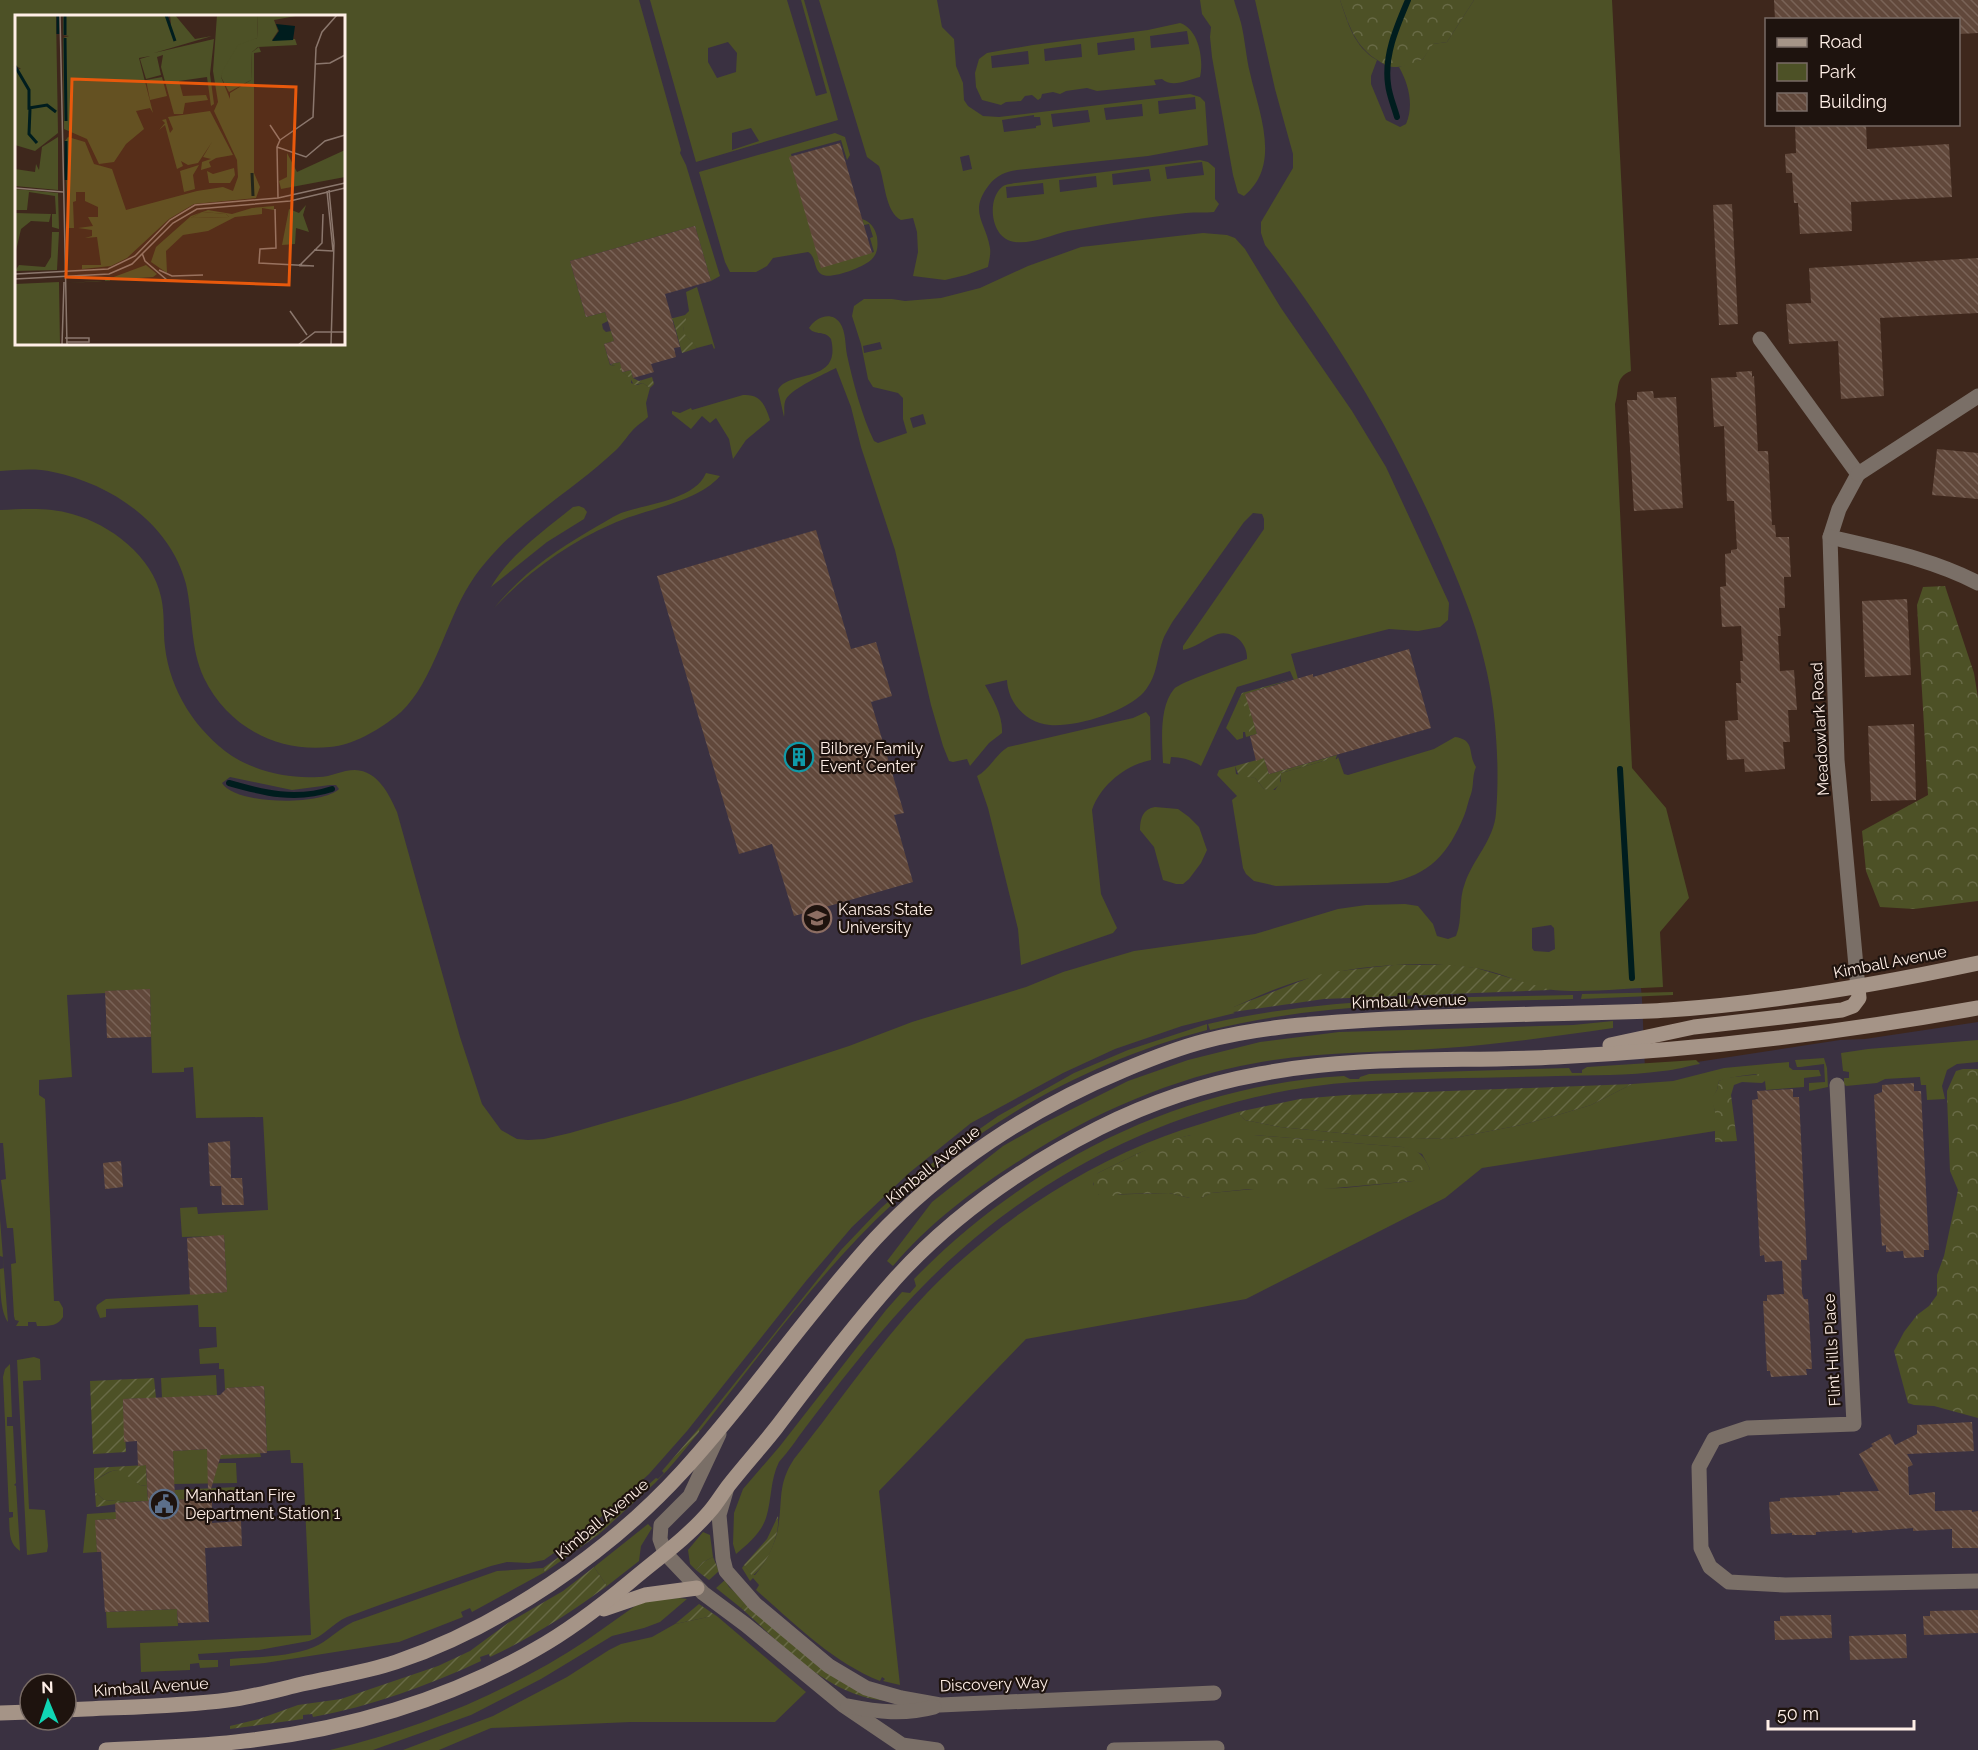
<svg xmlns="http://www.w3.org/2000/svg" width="1978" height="1750" font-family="Raleway,sans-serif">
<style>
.education{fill:#3a3141;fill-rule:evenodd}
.green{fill:#4d5126;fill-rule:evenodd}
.forest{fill:url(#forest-crowns)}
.garden{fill:url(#garden-furrows)}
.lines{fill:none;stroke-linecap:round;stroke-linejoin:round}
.stream{stroke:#001d1e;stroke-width:6}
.building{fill:url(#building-back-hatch)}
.minor{stroke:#7a6f67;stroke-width:15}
.secondary{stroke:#a59487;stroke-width:15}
.labels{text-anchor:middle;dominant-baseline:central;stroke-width:4.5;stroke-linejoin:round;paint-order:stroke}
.street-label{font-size:16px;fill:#ffefe7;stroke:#1e130e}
.poi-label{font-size:16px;fill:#ffefe7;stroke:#1e130e;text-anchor:start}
.inset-river{fill:none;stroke:#001d1e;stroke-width:3}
.inset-road{fill:none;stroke:#8b776d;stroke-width:1.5}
.view{fill:#e8590c;fill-opacity:0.15;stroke:#e8590c;stroke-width:3}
.inset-edge{fill:none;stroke:#ffefe7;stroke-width:3}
</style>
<defs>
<pattern id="forest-crowns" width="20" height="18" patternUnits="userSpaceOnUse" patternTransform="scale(1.5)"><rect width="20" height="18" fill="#4d5126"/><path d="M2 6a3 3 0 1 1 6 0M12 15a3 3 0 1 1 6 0" fill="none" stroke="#686a46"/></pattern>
<pattern id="garden-furrows" width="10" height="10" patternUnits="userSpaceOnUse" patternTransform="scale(1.5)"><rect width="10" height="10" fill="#4d5126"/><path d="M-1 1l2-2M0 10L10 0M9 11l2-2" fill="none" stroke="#686a46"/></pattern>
<pattern id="building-back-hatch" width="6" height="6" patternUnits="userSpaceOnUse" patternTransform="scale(1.5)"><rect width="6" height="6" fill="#61483b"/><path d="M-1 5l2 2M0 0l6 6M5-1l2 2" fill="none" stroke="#796357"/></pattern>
</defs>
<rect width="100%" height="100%" fill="#3e271c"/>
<path class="education" d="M0,0h1589l38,837 15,162 3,71 195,-30 25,-1 113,-17v728h-1978zM16,16h328v328h-328zM30,1684h36v36h-36z"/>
<g class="green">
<path d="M0,0h639l42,150 -1,3 6,12 34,111 -9,5 -16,-55 -125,35 16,56 19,-5 3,9 -6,3 1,5 3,3 5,-1 3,10 -10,3 6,21 8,1 4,6 9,6v5l6,2 6,-2 7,5 -4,15 2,14c-4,4 -8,6 -11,9 -9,8 -14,18 -22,25 -50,47 -115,79 -150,141 -21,37 -36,100 -70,125 -18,14 -42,28 -65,30 -53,6 -103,-21 -126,-69 -14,-30 -11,-63 -18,-94 -16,-61 -75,-100 -133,-112 -17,-4 -36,-2 -53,-1zM16,16h328v328h-328z"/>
<path d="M650,0h137l29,96 11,-3 -26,-93h3l34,120 -142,42zM728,42l9,11 -1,19 -19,6 -9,-16v-14zM751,128l8,13 -27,9v-17z"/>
<path d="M819,0h118l5,27 12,12 2,27 7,17 1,17 4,6 15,10 16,1 191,-23 10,3 5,5 3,43 -60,11 -131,14c-12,2 -20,5 -28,15 -21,27 -3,37 1,63 1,6 -1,13 -2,19l-22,8 -21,5 -32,-4 5,-24 -1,-20 -4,-14 -12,2c-16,-8 -16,-39 -22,-54l-12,-9zM1195,97l1,12 -37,5 -1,-13zM1142,104l1,12 -37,4 -2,-12zM1088,110l2,12 -37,5 -2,-13zM1034,115v2h6l1,8 -5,1v2l-32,4 -2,-12zM969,155l3,14 -9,2 -3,-14z"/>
<path d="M1200,0h34c2,8 5,15 7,23 4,16 5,34 9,50 9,40 32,92 -6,123l-6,-3 -5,-18 -21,-118 -2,-20 1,-10 -9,-13z"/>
<path d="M1255,0h85c8,23 14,47 37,60l-6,16v8l15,36 14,7 6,-3c8,-19 3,-39 -7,-57l24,-8 9,-15 15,-2 27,-42h138l19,371c-17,7 -11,18 -16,33l17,364 34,40 23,90 -29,34 3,55c-35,1 -76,6 -110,3 -24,-2 -53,-19 -79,-22 -51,-8 -119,-3 -168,11 -23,6 -50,18 -72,28l-1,5 2,1 -53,13 -67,23 -52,24 -92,50 -62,50 -57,54 -46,54 -119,150 -38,43 -27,25 -41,35 -37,26 -15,3 -22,-1 -16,4c-48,17 -96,33 -144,51 -14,6 -24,20 -38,24l-50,9 -61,4 1,6h19v7l-18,1 -1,-5 -9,1v6l-49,2 -1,-29 171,-8 -8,-172h-12l-1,-13 -23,1 -3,-65 -36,2 -3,2 -1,-21h-5v-6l-19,1 -1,-15 18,-2 -1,-20h-17l-1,-22 -92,4v8l-6,1 -4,-10 1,-3 9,-6 121,-7 -3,-56 -42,1 -2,-29 17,-1 1,7 70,-4 -5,-93 -67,1 -3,-51 -9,1v4l-32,1 -2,-83 -44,1v2l-39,2 5,82 -33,3v15l6,4 9,202h5l4,7v9c-6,10 -16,9 -26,9l-1,-4h-8v4h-12l3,-5 -4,-1 -1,-4 -3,-52 5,-1 -3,-35h-6l-6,-48 5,-1 -3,-36h-3v-633c24,-1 49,-3 72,4 38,10 81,43 89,83 4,17 2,34 4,50 5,44 31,84 67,109 25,16 58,23 87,21 12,0 23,-7 36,-7 23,1 34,24 42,42l63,225 22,67 19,26 16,9 11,1 16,-1 26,-6 111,-32 168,-55 63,-24 114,-35 37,-15 71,-21 121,-17 83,-25 28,-4 39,-1 13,2 15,18 4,12 11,3 8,-3c7,-17 2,-36 9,-53 8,-24 29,-43 31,-70 4,-47 0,-107 -12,-153 -9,-41 -27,-81 -43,-119 -46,-106 -105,-205 -176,-296l-4,-12v-11l32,-54v-14l-18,-65zM230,777l62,13 38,-5h6l3,4c-18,17 -104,16 -117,-6zM1551,925l3,3 1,21 -6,3 -15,-1 -2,-3v-20z"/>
<path d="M1180,23c19,6 24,37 20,54 -12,3 -28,11 -38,2l-8,1 2,5 -59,6 -10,-3 -21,3 -6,3 -7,-2 -11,2 -1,4 -3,2 -6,-5 -7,1 -4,5 -15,1 -5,3 -19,-5 -6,-13 -1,-14 4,-14 8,-6 46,-8 115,-15zM1187,31l2,13 -38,4 -1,-12zM1134,38l1,12 -37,5 -1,-12zM1081,44l1,13 -37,4 -1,-12zM1028,51l1,13 -37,4 -1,-12z"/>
<path d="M835,133l10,4 5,18 -3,5 -6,-20 -50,14 30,113 53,-15 -4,-14 3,-1 -4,-13 -5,1 -2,-6c9,3 13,9 15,18 1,8 1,16 -5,22 -7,8 -40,20 -49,16 -10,-4 -6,-18 -15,-23l-35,6 -6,8 -11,6h-26l-5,-10 -26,-90z"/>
<path d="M1200,160l8,2 7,6v31l4,5 -5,8c-9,1 -18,0 -28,1 -39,4 -79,11 -118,18 -17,4 -35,13 -53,11 -24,-2 -29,-42 -13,-55 3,-3 9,-3 13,-4zM1202,162l2,13 -37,4 -2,-12zM1149,169l2,12 -38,4 -1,-11zM1096,176l1,11 -37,5 -1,-12zM1043,183l1,11 -37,4 -1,-11z"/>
<path d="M1203,233l24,2 8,3 10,11 36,59 71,103 34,56 26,56 37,80 -1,17 -8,7 -22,4 -29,-2 -98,25 7,25 -4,1 -4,-9 -53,16 -36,79c-9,-6 -19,-9 -30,-9l-1,7 -7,-1c-1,-22 -4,-56 11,-74 6,-7 60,-25 73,-30 1,-15 -13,-29 -29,-25 -10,3 -20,12 -31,15l-4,1v-4l81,-117v-10l-2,-5 -9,-1 -9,9 -71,99c-3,5 -6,10 -9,16 -8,20 -5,37 -20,55 -18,20 -67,35 -94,33 -24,-2 -42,-22 -43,-45l-22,5c8,14 18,31 17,48l-13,10 -19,23 -3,-7 -14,3 -4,-1 -6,-15 -12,-41 -36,-155 -34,-103 -10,-40 -15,-39c-12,6 -43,20 -50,31 -3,6 -1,13 -2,18l-6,-27c11,-21 64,-5 53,-51 -6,-9 -16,-3 -22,-11 6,-10 22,-18 31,-5 6,9 5,21 7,32 6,27 15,62 27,86l4,2 29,-10 -4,-14v-21l-5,-5 -25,-6 -5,-8 -7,-35 -9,-28 2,-10 10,-7h28l13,2 36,-3 39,-10 48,-22 53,-19zM880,342l2,7 -18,4 -1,-7zM923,414l3,10 -13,4 -3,-10z"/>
<path d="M697,287l18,61 -1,1 -2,-5 -15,4 -14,-15 2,-18 4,-4 -3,-19z"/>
<path d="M743,395c18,-1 22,10 27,25l-24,20 -13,19 -4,-20 -13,-21 -6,5 -8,-7 -11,13 -19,-15v-3l8,2 11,-5 1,2z"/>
<path d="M706,473l14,3c-23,27 -76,33 -108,48 -44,19 -85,49 -118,84 27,-33 59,-56 95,-77 11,-6 21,-13 32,-18 25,-9 74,-13 85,-40z"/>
<path d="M579,506l5,2 3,4 -3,7 -37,23 -56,45c16,-30 56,-59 82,-80z"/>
<path d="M1239,699c5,6 13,14 12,22 0,7 -3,9 -1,15l-4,1 -1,-5h-2v6l-6,2 -11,-12z"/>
<path d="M1146,712l4,5 1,43c-26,5 -51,26 -59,50l9,84 16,34 -4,5 -92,32 -3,-36 -30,-121 -11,-32c13,-7 19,-22 31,-29l125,-29z"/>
<path d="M1455,737c21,3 12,16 21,30 -4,9 -2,18 -5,27 -3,7 -4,15 -7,22 -16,38 -34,59 -76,67l-112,3 -22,-5 -8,-7 -3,-6 -11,-68 5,-4 -20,-21 2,-5 16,-4 1,8 19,4 9,11 11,1 6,-9v-8l46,-13 10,-1 1,-2 6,17 4,1 86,-26z"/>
<path d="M1155,807l23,2 11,8 10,10 8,23 -6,13 -12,16 -6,5h-7l-13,-4 -9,-33 -14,-17c0,-12 3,-21 15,-23z"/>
<path d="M1673,992v3l-92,4 1,-5z"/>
<path d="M1573,995v4c-122,4 -245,2 -363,31l-2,-6c119,-28 243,-26 365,-29z"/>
<path d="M1613,1021v7c-55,8 -111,16 -167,20 -64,5 -126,3 -190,15 -84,15 -163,50 -234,96 -46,29 -94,65 -129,107l-6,-5 45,-59 71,-56 39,-22 86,-43 60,-21 72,-18 79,-10 234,-7z"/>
<path d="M1207,1024v6c-133,35 -255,109 -350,209 -56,59 -107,129 -158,193v-4l7,-9 135,-169 40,-42 56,-49 61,-43 76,-43 54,-23z"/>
<path d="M1978,1040v22l-21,2 -10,6 -5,16 3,13 -18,1 -1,-15h-5l-1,-8 -35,2 -8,4 -31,3 -2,-2v-6h5v-6l-6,-1 -2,-18 27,-4z"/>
<path d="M1824,1058l3,10 1,19 -19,4v-8l16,-1 -1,-18 -24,3h-3l-2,-7z"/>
<path d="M1696,1060l4,4c-12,2 -24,6 -37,7 -35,5 -71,4 -106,5 -65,2 -135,2 -202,6 -172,12 -333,95 -449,222 -36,39 -69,82 -101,124 -9,12 -16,23 -26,34 -9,18 -7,37 -13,56 -5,15 -18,26 -30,36l-3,-10 1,-31 9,-24 37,-43 106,-136 16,-18 8,1 6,-7 -2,-7 3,-3c113,-115 266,-191 427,-200l6,3h9l1,-2 9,-3 200,-6 3,5h10v-3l5,-3z"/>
<path d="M1789,1062v5l4,3h26l2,6 -17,2v9l-38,3 -1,-9 -9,-7c-9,1 -31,4 -37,7l-2,9 -5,9 3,12v20l-233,37 -37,30 -199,101 -220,40 -147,152 21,194 -17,-4 2,-2 -3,-2 -2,4c-48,-19 -86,-58 -124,-91l3,-5 -6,-7 -3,3 -8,-13 2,-3 8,10h3c11,-13 20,-30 23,-47 5,-27 -1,-43 16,-69 53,-66 100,-139 163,-195 61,-55 131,-99 208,-128 24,-9 49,-16 73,-24l7,8 35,7 100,10 69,2 72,-14 40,-11 30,-9 41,-21 41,-3 51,-13zM1191,1135h63l148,12 20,7 8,15 -17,12 -69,7 -54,1 -26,-1 -53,5 -10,5h-11l-21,-5 -70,2 -6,-11 5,-11 41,-20 40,-15z"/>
<path d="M0,1219l8,103c-8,-10 -8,-38 -8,-53l4,-1 -1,-11 -3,-1z"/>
<path d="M34,1357l6,2 1,21 -18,1 6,128 16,1 3,36 -1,6 -20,3 -10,-195z"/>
<path d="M10,1364l2,53h-5v9h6l3,57 -2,2 2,1 4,65c-12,-8 -10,-20 -11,-33l4,-1v-5h-4l-6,-135 2,-8z"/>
<path d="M216,1375l1,20 -55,3 -1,-20z"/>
<path d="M207,1449l9,19 3,-5h17l1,20 -63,1 -1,-33z"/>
<path d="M219,1449l41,4 1,4 -42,2z"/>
<path d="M121,1470l19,15 7,1 1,15 -19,1 -25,-2 -9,-8 -1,-12c11,-4 15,-11 27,-10z"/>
<path d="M237,1487l1,15 -7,-5 -56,3 -1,-10z"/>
<path d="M116,1512v7l-20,1 1,32 -14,1 4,-39z"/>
<path d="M648,1524l4,4 -11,18 -2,15 -32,25 -13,-19z"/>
<path d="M703,1532l7,3 3,22 -10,5 -7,8 -6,-6 -2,-14z"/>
<path d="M543,1568l2,4 -73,40 -2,-4 -9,4 2,5 -64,25 -134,21 -35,3v-7c25,-2 60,-2 84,-12 13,-5 24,-18 39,-25l144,-51z"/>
<path d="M725,1580l4,7 17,15 -5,6 -25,-20z"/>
<path d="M679,1598l8,1 -27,23 -16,6 -32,8 -71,43 -70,36 -98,35h-43c90,-21 180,-59 257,-110 16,-11 32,-23 48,-34l10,-5z"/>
<path d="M177,1609l1,17 -71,2 -1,-16z"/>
<path d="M708,1617h10l88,75 -31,30h-144l-140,6 -52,22h-36l90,-34 74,-39 42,-27 12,-6 31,-7 23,-13z"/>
</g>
<g class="forest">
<path d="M1340,0h134l-27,42 -14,2 -10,15c-8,3 -18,8 -27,8 -7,0 -11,-2 -17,-6 -24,-14 -30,-36 -39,-61z"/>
<path d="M1945,586l29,87 4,25v203l-64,8 -34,-2 -14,-36 -4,-40 66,-36 -11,-190 6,-18z"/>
<path d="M1963,1069h15v349l-44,-12 -20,-1 -6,-2 -14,-52 10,-19 13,-17 12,-9 8,-11v-20l7,-19 14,-66 -8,-19 -3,-74v-6l9,-20z"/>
<path d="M1762,1074l3,7 -3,2 -20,-1 -8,3 -3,10 6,46 -22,1v-31l-4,-12 6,-9 2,-9 6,-3z"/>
<path d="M1191,1135h63l148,12c16,3 21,7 28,22l-8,9 -9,3 -89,8h-75l-38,4 -10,5h-11l-21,-5 -48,1 -13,3 -9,-2 -5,-5 -1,-12 5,-5c30,-14 60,-32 93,-38z"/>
</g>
<g class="garden">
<path d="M685,315l1,5c-7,16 3,16 11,28l-15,5 -9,-33h-7z"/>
<path d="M620,362l3,10 8,-2 2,8 6,3 13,-4 2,7 -4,4 -7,-5 -9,2 -4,-7 -8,-6 -4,-5 -8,-3z"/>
<path d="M1293,679l-47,15 11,40 -8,2c0,-22 5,-18 -10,-37l3,-6z"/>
<path d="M1337,755l-2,6 -8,-1 -46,13 -1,11 -8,7 -8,-2 -9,-11 -16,-2 -4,-10 29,-8 5,16z"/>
<path d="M1394,965h59l23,3 75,22 -227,9 -91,13 -1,-4 4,-2 78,-30 17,-4z"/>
<path d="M1632,1084l-41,21 -30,9 -40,11 -72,14 -69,-2 -100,-10 -35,-7 -7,-8 62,-13 46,-4z"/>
<path d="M154,1378l2,20 -33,1 3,53 -33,2 -3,-73z"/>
<path d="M699,1428v4c-14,17 -28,35 -44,51l-57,52 -53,37 -2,-4 52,-36 61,-54 2,1 6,-6 -2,-2z"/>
<path d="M146,1465l1,21 -7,-1 -21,-15c-11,0 -15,6 -25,10v-12z"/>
<path d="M95,1492l9,8 25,2 -33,5z"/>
<path d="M778,1516c2,19 -10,48 -26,60l-8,-11 23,-26z"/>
<path d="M713,1557l6,14 -10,9 -13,-10 7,-8z"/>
<path d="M594,1567l13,19c-37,27 -76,52 -117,71l-1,-3 -9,3 1,4c-54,25 -109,45 -168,56l-1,-3 -9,1v4l-73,10v-3l29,-7 39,-14 43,-6 97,-33 32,-15 38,-28 55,-32z"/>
<path d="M746,1602l144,99c-60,-2 -107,-56 -149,-93z"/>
<path d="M699,1604l19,13h-10l-33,7z"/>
</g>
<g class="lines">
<g class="stream">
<path d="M1397,117c-3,-11 -8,-22 -9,-33 -4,-29 9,-58 20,-84"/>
<path d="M1620,769l12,209"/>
<path d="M229,783c35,10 67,18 103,6"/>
</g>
</g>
<g class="building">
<path d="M1774,0h204v33l-19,1v-14h-184z"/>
<path d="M1795,124h71l1,25 82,-5 3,53 -101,5 1,29 -52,3 -2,-31h-4l-2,-30h-6l-1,-19 11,-1z"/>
<path d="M840,143l32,110 -51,15 -32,-111z"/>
<path d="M1732,204l6,120 -19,1 -6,-120z"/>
<path d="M695,226l16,55 -46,13 15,53 -6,1 2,9 -25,7 3,8 -21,6 -2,-8 -9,2 -2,-10 -10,2 -6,-20 10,-3 -9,-29 -19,5 -16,-56z"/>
<path d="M1978,258v55l-98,5 4,78 -43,3 -3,-58 -49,3 -3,-40 25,-1 -2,-35z"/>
<path d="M1752,371v6l2,-1 4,75h10l4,74h3l1,12h13l2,40h-7l1,31h-6l2,28h-3l2,35 14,-1 3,40h-9l2,32h-7l2,27 -40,3 -1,-13 -17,1 -2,-39 13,-1 -2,-37h5l-1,-22h3l-2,-35 -19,1 -2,-40 6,-1 -1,-32 6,-1v-3l6,-1 -3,-48h-7l-3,-75 -10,1 -3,-49 26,-1 -1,-5z"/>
<path d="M1653,391l1,7 22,-1 7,111 -49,3 -7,-111h10v-8z"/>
<path d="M1937,449l41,4v46l-46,-4z"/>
<path d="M816,530l35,119 25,-7 16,54 -21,6 33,111 -10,2 19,67 -119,34 -22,-72 -33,10 -82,-278z"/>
<path d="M1907,599l4,76 -46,2 -3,-76z"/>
<path d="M1409,649l22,79 -162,46 -5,-16 -8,3 -6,-25 7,-2 -12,-40 68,-20v3z"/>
<path d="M1914,724l2,76 -45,1 -3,-75z"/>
<path d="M150,989l1,48 -44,1 -2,-47z"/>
<path d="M1914,1083v8h7l8,159h-5v7l-20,1 -1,-7 -17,1v-7l-4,1 -8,-151 8,-3v-7z"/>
<path d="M1793,1089v8h6l8,163h-6l1,33 2,6h4l4,70h-6l1,6 -36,2 -1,-6h-3l-4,-70h4v-6l17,-1 -2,-33 -17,1 -1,-7 -4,1 -8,-156 6,-1 -1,-8z"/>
<path d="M230,1141l1,37h11l2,27h-22l-1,-19h-11l-2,-43z"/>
<path d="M121,1161l2,26 -18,2 -2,-26z"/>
<path d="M224,1235l3,57 -37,3 -3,-57z"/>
<path d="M264,1386l3,67 -46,2 -10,34h-3l-1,-40 -34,2 2,49 37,-2v25l29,-2 1,25 -37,2 4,74 -31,1 -1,-14 -72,3 -4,-60h-4l-2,-32 21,-1 -1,-16 33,-2 -2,-36 -8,1 -1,-25 -13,1 -1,-43 97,-4 7,-7z"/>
<path d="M1972,1422l2,29 -67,3 6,11 -5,2 1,28 26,-3v19l37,-1v2l6,-1v37h-26v-19l-39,2v-3l-61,5v-3l-36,2v3h-24v-2l-21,1 -2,-32 11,-1v-3l60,-3v-3l39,-1 -20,-37 14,-8 -2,-2 19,-10 5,11 22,-11v-9z"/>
<path d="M1978,1610v23l-54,2 -1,-19h7v-5z"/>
<path d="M1831,1615l1,23 -57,2 -1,-19h6v-5z"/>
<path d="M1906,1634l1,24 -57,2 -1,-24z"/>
</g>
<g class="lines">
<g class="minor">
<path d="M1760,339l98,135 -19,35 -9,28 7,223 21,228"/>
<path d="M1858,474l120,-78"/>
<path d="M1830,537c50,12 102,22 148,46"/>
<path d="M1837,1085l17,339 -107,4 -33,11 -15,28 2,81 9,19 19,15 56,3 193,-4"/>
<path d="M719,1434l-29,62 -29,29 -1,14 5,14 38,40 43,32 97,80 59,40 35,5"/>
<path d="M726,1491l-7,24 4,44 3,12 29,33 74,62 37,22 35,10 39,7 274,-12"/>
<path d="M848,1706c30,6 56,9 86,1"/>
<path d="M1114,1750l103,-2"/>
</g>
<g class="secondary">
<path d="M1610,1045l84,-18 148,-17 11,-4 6,-8 -1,-10"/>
<path d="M604,1609l41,-14 52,-7"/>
<path d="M66,1710c54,-3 109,-3 162,-10 25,-3 49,-10 74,-16 31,-7 64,-12 94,-22 104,-35 212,-109 286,-190 68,-74 125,-159 193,-233 68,-73 157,-131 249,-169 26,-11 54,-22 81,-29 49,-13 100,-17 150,-20 75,-5 151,-6 227,-8 29,-1 58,-1 86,-3 105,-7 207,-25 310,-47"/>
<path d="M0,1713l30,-1"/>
<path d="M106,1750c46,-3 93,-3 138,-9 101,-11 204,-41 292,-92 34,-19 65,-43 95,-68 26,-22 57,-44 79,-70 7,-8 12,-17 19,-26 15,-19 32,-38 47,-57 39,-51 77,-102 119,-149 57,-63 129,-113 204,-151 50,-25 106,-44 161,-54 97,-19 198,-12 296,-17 142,-7 282,-24 422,-49"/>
</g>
</g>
<defs>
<g id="building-ring" transform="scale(1.5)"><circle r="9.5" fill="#1e130e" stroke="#0f9aa8" stroke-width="1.5"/><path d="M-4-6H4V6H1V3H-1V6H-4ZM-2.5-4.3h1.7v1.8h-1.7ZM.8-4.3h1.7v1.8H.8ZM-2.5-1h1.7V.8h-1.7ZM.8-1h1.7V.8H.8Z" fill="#0f9aa8"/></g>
<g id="university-ring" transform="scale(1.5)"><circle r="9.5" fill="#1e130e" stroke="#8d6e63" stroke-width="1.5"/><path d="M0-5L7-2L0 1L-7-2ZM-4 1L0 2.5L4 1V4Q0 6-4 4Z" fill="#8d6e63"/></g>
<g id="civic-ring" transform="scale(1.5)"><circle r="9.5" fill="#1e130e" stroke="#5c6f8a" stroke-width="1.5"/><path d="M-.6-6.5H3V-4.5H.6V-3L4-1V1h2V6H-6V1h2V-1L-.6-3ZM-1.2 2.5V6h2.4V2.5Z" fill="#5c6f8a"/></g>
</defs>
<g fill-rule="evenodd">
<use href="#building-ring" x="799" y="757"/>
<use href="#university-ring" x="817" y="918"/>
<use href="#civic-ring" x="164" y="1504"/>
</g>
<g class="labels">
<g class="street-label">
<text transform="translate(1820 729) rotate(-93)">Meadowlark Road</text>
<text transform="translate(1890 962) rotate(-11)">Kimball Avenue</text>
<text transform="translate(1409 1001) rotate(-2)">Kimball Avenue</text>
<text transform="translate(933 1165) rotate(-39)">Kimball Avenue</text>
<text transform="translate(1832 1350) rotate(-93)">Flint Hills Place</text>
<text transform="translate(602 1519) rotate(-40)">Kimball Avenue</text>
<text transform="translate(994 1684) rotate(-2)">Discovery Way</text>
<text transform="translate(151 1687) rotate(-4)">Kimball Avenue</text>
</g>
<g class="poi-label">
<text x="820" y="748">Bilbrey Family<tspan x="820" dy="18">Event Center</tspan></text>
<text x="838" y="909">Kansas State<tspan x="838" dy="18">University</tspan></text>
<text x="185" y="1495">Manhattan Fire<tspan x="185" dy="18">Department Station 1</tspan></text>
</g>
</g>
<g transform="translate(15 15)">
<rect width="330" height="330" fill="#3e271c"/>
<path d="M0,0h41l2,118 -23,18 -20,-6v-75l6,-1 -6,-4zM48,0h102l6,10 -1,-10h5l20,24 17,-3 -58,17 60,-14 -4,35 4,30 -3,2 -4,-29 -28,4 4,15 23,-1 2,5 -23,3 -2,11h-9l-13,-47 2,-12 -6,2 4,18 -15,4 -6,-20 10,-3 -11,2 14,55 -3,-5 -14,3 8,18 -18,15 -12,18 -15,2 -12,-25 -23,-10 -1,-91 6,-2 -6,-1zM202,0h41l-1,23 -21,12 -15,27 9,22v-6l21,-13 1,-28 7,-5 2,5 -7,1v120l6,14 -4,11 -62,6 -25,15 -42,39 -16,8 -29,3v-4h19l-4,-28 -12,1 7,-2v-6l-14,-2 15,-2 -5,-9h10v-10l-13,-6v-9h-9v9l-3,1 1,26h-6l-3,-87 3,-4 17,5 9,22 18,5 14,41 71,-19 26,-4 10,4 5,-14 -1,-17 -23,-49 4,-9 -5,-31zM147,62l5,19 -17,4 -4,-20zM195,96l23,44 -17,3 -7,4 2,5 -10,3 1,-8 9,-3 -8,-2 9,-15 -14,21 -10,2 -7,-4 2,5 -6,3 -12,-44 -6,5 6,-7 -3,-3 4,-1 4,14 3,-4 -5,-12zM43,122v53l-43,-4v-17l20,3 1,-8 3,6 3,-23zM184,150l-6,10 2,14 -11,3 -4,-21zM219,153l1,7 -5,8h-21l-2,-12 6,3zM0,174l43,4 1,36 -7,-2v-13h4l-1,-18 -26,-4 -2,18h-12zM259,191v4l-12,-2v6l-27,3 -27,14 -25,4 -17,16 1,22 -16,-11 5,-15 35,-31 17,-6 24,4 20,-6zM187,197l24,2 3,3 -38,1zM0,198l36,1 -2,8 -18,-1 -10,8 -6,26zM37,217h7l-2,38 -42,1 4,-6 26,2 6,-10zM131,250l11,9 -4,3 -84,6 34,-2zM44,267l1,63h-45v-61z" fill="#4d5126" fill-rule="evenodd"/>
<path d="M243,0h43l-27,5 4,11 -6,9 23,-1 2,6 -39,2 -6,5 -1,28 -22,12 -8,-15 2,-7 15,-25 19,-7zM330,135v27l-64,12 -2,-8 8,-4v-24l10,19zM291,190l-3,10 6,17 -13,-4 -1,16 -13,1 7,-36 10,4zM187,197l24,2 3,3 -38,1z" fill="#4d5126"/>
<path d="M261,9l19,2 -2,14 -21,1 7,-10z" fill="#001d1e"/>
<path class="inset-river" d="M43,0v19M50,0v20M151,0l9,26M50,23l1,83M0,51l14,24v18l18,-3 9,7M15,94l-1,25 8,9M237,158l1,23M51,165v-39"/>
<path class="inset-road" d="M45,0l7,330M300,49l15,-1 15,-8M255,110l10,15 -3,7 1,51M265,125l33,-23 3,-69 6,-16 15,-17M262,132l29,10 19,-16 20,-6M0,173l48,4M314,175l5,53 -3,102M312,176l6,60M260,194l1,39 -16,1 -1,14 55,3M299,235l19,1M127,238l3,8 22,19 36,2M284,251l23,-23 1,-29M144,255l13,6 31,-1M0,259l93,-5 27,-13 35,-36 25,-15 83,-7 67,-15M0,264l94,-5 23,-10 41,-41 24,-14 93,-8 55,-13M275,296l17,24M50,323h24v4h-23M47,330l2,-63M283,330l17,-13h30"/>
<path class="view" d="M57,64l224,8 -7,198 -223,-8z"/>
<rect width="330" height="330" class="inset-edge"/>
</g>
<rect x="1765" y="18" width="195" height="108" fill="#1e130e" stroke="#786b65" stroke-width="1.5"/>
<rect x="1777" y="38" width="30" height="9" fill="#a59487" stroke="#786b65" stroke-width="1.5"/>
<text x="1819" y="48" font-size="18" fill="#ffefe7">Road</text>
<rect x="1777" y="63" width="30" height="18" fill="#4d5126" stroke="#786b65" stroke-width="1.5"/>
<text x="1819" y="78" font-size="18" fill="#ffefe7">Park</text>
<rect x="1777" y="93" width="30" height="18" fill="url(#building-back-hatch)" stroke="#786b65" stroke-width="1.5"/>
<text x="1819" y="108" font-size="18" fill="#ffefe7">Building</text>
<g transform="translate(48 1702) rotate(358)"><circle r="28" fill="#1e130e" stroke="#786b65" stroke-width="1.5"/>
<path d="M0-4.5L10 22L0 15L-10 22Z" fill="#10d5b4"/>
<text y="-9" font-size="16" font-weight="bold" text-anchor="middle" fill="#ffefe7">N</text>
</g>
<path d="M1768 1720v9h146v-9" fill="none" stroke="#ffefe7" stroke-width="3"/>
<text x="1777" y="1720" font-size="18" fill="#ffefe7" stroke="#1e130e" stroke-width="4.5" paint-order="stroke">50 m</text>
</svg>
